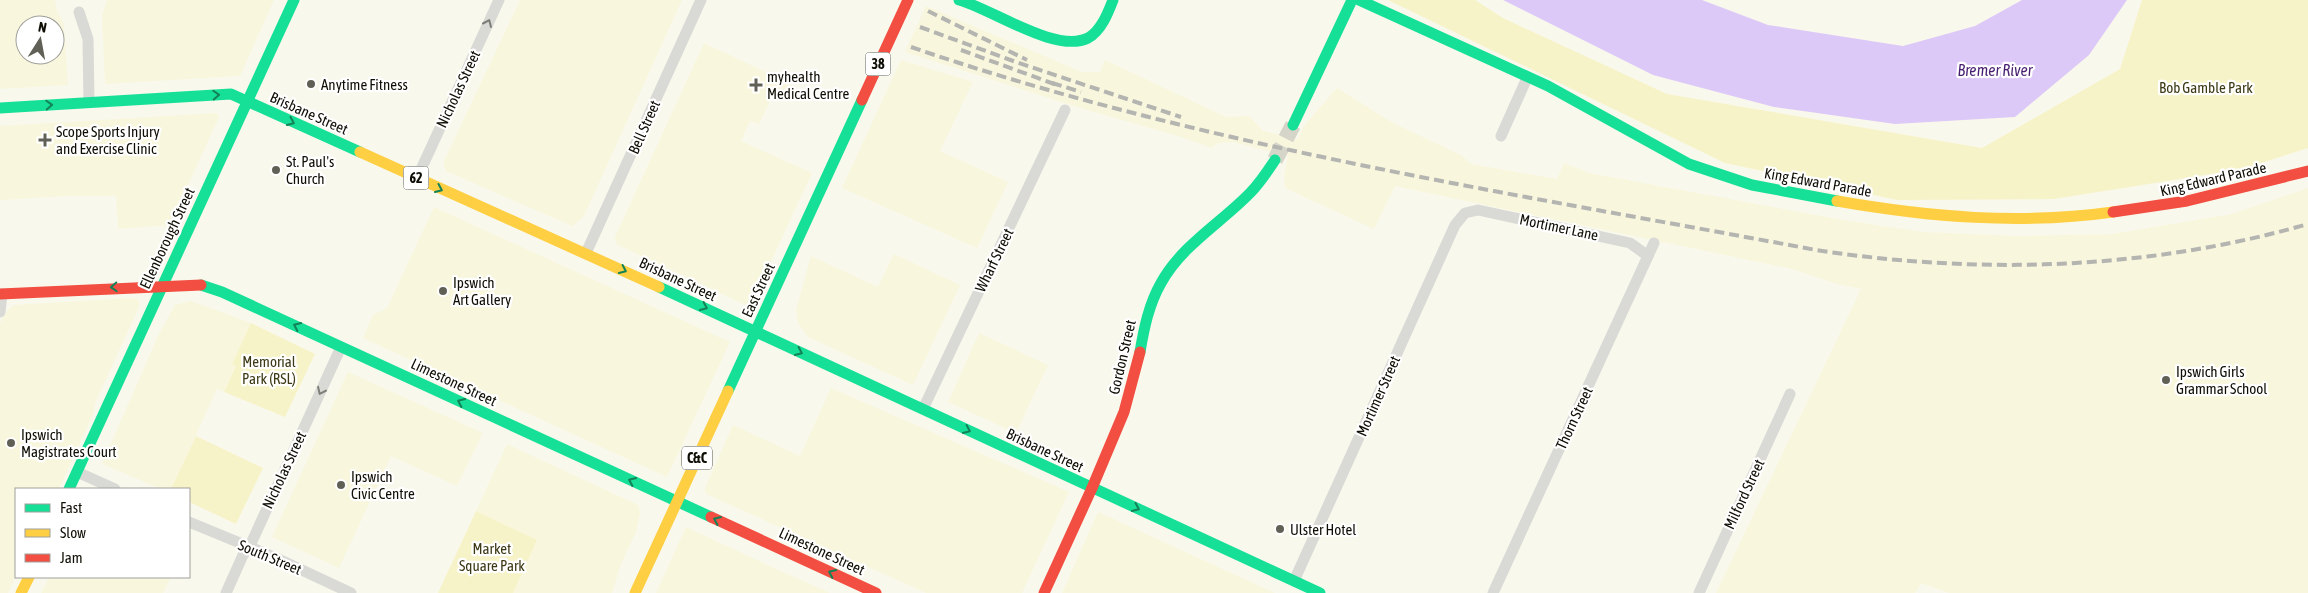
<svg xmlns="http://www.w3.org/2000/svg" width="2308" height="593" font-family="'Asap Condensed',sans-serif">
<style>
.built{fill:#f8f6dd;fill-rule:evenodd}
.green{fill:#f7f3c9}
.water{fill:#ddc9f8}
.lines{fill:none;stroke-linecap:round;stroke-linejoin:round}
.secondary-tunnel{stroke:#d6d5c9;stroke-width:16;stroke-dasharray:16 8;stroke-linecap:butt}
.street{stroke:#d9d9d6;stroke-width:11}
.fast{stroke:#16e098;stroke-width:11}
.slow{stroke:#ffcf43;stroke-width:11}
.jam{stroke:#f24e42;stroke-width:11}
.rail{stroke:#b4b4b0;stroke-width:4;stroke-dasharray:10 5;stroke-linecap:butt}
.oneway{stroke:#7e7e78}
.oneway2{stroke:#138256}
.poi-dot{fill:#616056;stroke:#fff;stroke-width:2}
.labels{text-anchor:middle;dominant-baseline:central;stroke-width:4.5;stroke-linejoin:round;paint-order:stroke}
.shield{fill:#fff;stroke:#575650;stroke-width:1}
.shield-label{font-size:14px;font-weight:bold;fill:#0f0e05}
.poi-label{font-size:15px;fill:#0f0e05;stroke:#fff;text-anchor:start}
.park-label{font-size:15px;fill:#3d3915;stroke:#fff}
.street-label{font-size:15px;fill:#0f0e05;stroke:#fff}
.water-label{font-size:16px;font-style:italic;fill:#471f71;stroke:#fff}
</style>
<rect width="100%" height="100%" fill="#f9f8ec"/>
<g class="built">
<path d="M0,0h55l2,11 7,14 4,60 -68,4zM25,25h30v30h-30z"/>
<path d="M107,0h167l-33,74 -3,2 -133,8 -3,-69z"/>
<path d="M520,0h162l-98,216 -12,10 -126,-55 -3,-8z"/>
<path d="M926,6l156,66h18l5,-12 121,57 23,-1 14,15 35,8 5,-12 34,-39 56,35 68,32 10,9 86,15 7,-16 25,10 254,47 80,12 94,4 95,-2 120,-20 76,-26v405h-359l-28,-10 -6,10h-199l145,-304 -27,-6 -42,-14 -397,-83 -21,43 -89,-41 -1,-12 4,-20 -55,-14 -15,1 -7,5 -27,-10 -110,-32 -169,-54z"/>
<path d="M704,43l87,41 -3,9 -12,-5 -17,36 -9,-3 -9,20 71,32 -62,134 -132,-62 -2,-1 -1,-7z"/>
<path d="M901,60l72,22 -33,69 68,31 -31,66 -135,-60z"/>
<path d="M217,113l2,4 -49,108 -52,4 -2,-33h-49l-67,4v-74z"/>
<path d="M434,207l296,135 -63,135 -304,-139 10,-23 14,-7z"/>
<path d="M894,254l66,31 -47,100 -105,-48 -10,-14 -2,-13 15,-54 67,31z"/>
<path d="M131,298l8,2v7l-44,96 -1,9 -35,77h-43v86l-8,18h-8v-270l6,-11 8,-7z"/>
<path d="M191,301l60,22 -18,40 3,2 -12,27 -7,-3 -46,100h-10l-59,-25 56,-128 17,-31z"/>
<path d="M979,333l69,32 -32,68 -68,-31z"/>
<path d="M348,372l135,61 -26,53 -66,-30 -52,112 -67,-31z"/>
<path d="M831,388l238,104 -47,101h-96l-220,-99 -1,-6 28,-63 67,31z"/>
<path d="M507,444l131,61 2,8 -4,19 -15,32 -9,29h-99l24,-53 -61,-29z"/>
<path d="M1098,512l177,81h-213z"/>
<path d="M686,527l88,41 56,25h-174z"/>
<path d="M49,577h122l-8,16h-122z"/>
</g>
<g class="green">
<path d="M1388,0h87l28,18 164,76 315,54 138,-79 22,-69h166v148l-65,21 -189,30 -157,1 -172,-37z"/>
<path d="M251,323l64,31 -30,63 -61,-25 12,-26 -4,-2z"/>
<path d="M196,436l67,32 -27,56 -47,-22v-13h-18z"/>
<path d="M476,511l61,29 -24,53h-75z"/>
</g>
<path class="water" d="M1503,0h199l66,25 135,21 72,-20 47,-26h105l-38,55 -74,62 -120,7 -121,-17 -121,-32z"/>
<g class="lines">
<path class="secondary-tunnel" d="M1275,160l18,-35"/>
<g class="street">
<path d="M79,12l9,27 1,63"/>
<path d="M1501,136l26,-58"/>
<path d="M417,178l82,-178"/>
<path d="M586,253l115,-253"/>
<path d="M0,312l2,-18"/>
<path d="M923,409l142,-299"/>
<path d="M77,472l38,17"/>
<path d="M189,522l85,35 77,36"/>
<path d="M1294,581l161,-356 10,-12 13,-3 152,33 18,13"/>
<path d="M226,593l17,-38 6,-7 92,-201"/>
<path d="M1493,593l161,-350"/>
<path d="M1699,593l91,-199"/>
</g>
<g class="fast">
<path d="M959,0c33,9 97,54 129,38 13,-7 20,-25 25,-38"/>
<path d="M1359,0l189,86 141,78 63,21 85,16"/>
<path d="M0,108l231,-14 129,58"/>
<path d="M1293,125l59,-125"/>
<path d="M201,285l21,7 489,225"/>
<path d="M659,287l661,306"/>
<path d="M1140,352c4,-24 9,-48 21,-69 21,-38 60,-60 89,-90 10,-10 17,-21 25,-33"/>
<path d="M728,391l134,-291"/>
<path d="M69,489l225,-489"/>
</g>
<g class="slow">
<path d="M360,152l299,135"/>
<path d="M1837,201c92,16 183,24 276,11"/>
<path d="M21,593l8,-16"/>
<path d="M635,593l93,-202"/>
</g>
<g class="jam">
<path d="M862,100l46,-100"/>
<path d="M2113,212l74,-11 121,-30"/>
<path d="M0,294l201,-9"/>
<path d="M1092,488l32,-76 16,-60"/>
<path d="M711,517l165,76"/>
<path d="M1044,593l48,-105"/>
</g>
<g class="rail">
<path d="M928,11l99,49"/>
<path d="M920,27l96,35 165,55"/>
<path d="M911,47c292,100 601,146 905,203 163,25 332,20 492,-26"/>
<path d="M961,50l96,35"/>
<path d="M1052,83l29,9"/>
</g>
</g>
<defs><path id="oneway-chevron" d="M-2-3.5L2.5 0L-2 3.5" fill="none" stroke-width="1.6" stroke-linecap="round" stroke-linejoin="round" transform="scale(1.25)"/></defs>
<g class="oneway">
<use href="#oneway-chevron" transform="translate(488 23) rotate(-66)"/>
<use href="#oneway-chevron" transform="translate(321 391) rotate(115)"/>
</g>
<g class="oneway2">
<use href="#oneway-chevron" transform="translate(216 95) rotate(-3)"/>
<use href="#oneway-chevron" transform="translate(49 105) rotate(-3)"/>
<use href="#oneway-chevron" transform="translate(291 122) rotate(24)"/>
<use href="#oneway-chevron" transform="translate(439 189) rotate(24)"/>
<use href="#oneway-chevron" transform="translate(623 270) rotate(25)"/>
<use href="#oneway-chevron" transform="translate(114 287) rotate(177)"/>
<use href="#oneway-chevron" transform="translate(704 307) rotate(25)"/>
<use href="#oneway-chevron" transform="translate(297 326) rotate(-155)"/>
<use href="#oneway-chevron" transform="translate(799 352) rotate(25)"/>
<use href="#oneway-chevron" transform="translate(461 402) rotate(-155)"/>
<use href="#oneway-chevron" transform="translate(967 430) rotate(25)"/>
<use href="#oneway-chevron" transform="translate(632 481) rotate(-155)"/>
<use href="#oneway-chevron" transform="translate(1136 508) rotate(24)"/>
<use href="#oneway-chevron" transform="translate(717 520) rotate(-156)"/>
<use href="#oneway-chevron" transform="translate(832 573) rotate(-155)"/>
</g>
<g class="poi-dot">
<circle cx="311" cy="84" r="5"/>
<path d="M753.5 77.5h5v5h5v5h-5v5h-5v-5h-5v-5h5z"/>
<path d="M42.5 132.5h5v5h5v5h-5v5h-5v-5h-5v-5h5z"/>
<circle cx="276" cy="170" r="5"/>
<circle cx="443" cy="291" r="5"/>
<circle cx="2166" cy="380" r="5"/>
<circle cx="11" cy="443" r="5"/>
<circle cx="341" cy="485" r="5"/>
<circle cx="1280" cy="529" r="5"/>
</g>
<g class="labels">
<g class="shield">
<rect x="865.5" y="52.5" width="25" height="23" rx="4"/>
<rect x="403.5" y="166.5" width="25" height="23" rx="4"/>
<rect x="682" y="446.5" width="30" height="23" rx="4"/>
</g>
<g class="shield-label">
<text x="878" y="64">38</text>
<text x="416" y="178">62</text>
<text x="697" y="458">C&amp;C</text>
</g>
<g class="poi-label">
<text x="767" y="76">myhealth<tspan x="767" dy="17">Medical Centre</tspan></text>
<text x="321" y="84">Anytime Fitness</text>
<text x="56" y="131">Scope Sports Injury<tspan x="56" dy="17">and Exercise Clinic</tspan></text>
<text x="286" y="161">St. Paul's<tspan x="286" dy="17">Church</tspan></text>
<text x="453" y="282">Ipswich<tspan x="453" dy="17">Art Gallery</tspan></text>
<text x="2176" y="371">Ipswich Girls<tspan x="2176" dy="17">Grammar School</tspan></text>
<text x="21" y="434">Ipswich<tspan x="21" dy="17">Magistrates Court</tspan></text>
<text x="351" y="476">Ipswich<tspan x="351" dy="17">Civic Centre</tspan></text>
<text x="1290" y="529">Ulster Hotel</text>
</g>
<g class="park-label">
<text x="2206" y="87">Bob Gamble Park</text>
<text x="269" y="361">Memorial<tspan x="269" dy="17">Park (RSL)</tspan></text>
<text x="492" y="548">Market<tspan x="492" dy="17">Square Park</tspan></text>
</g>
<g class="street-label">
<text transform="translate(458 89) rotate(-65)">Nicholas Street</text>
<text transform="translate(309 113) rotate(24)">Brisbane Street</text>
<text transform="translate(644 127) rotate(-66)">Bell Street</text>
<text transform="translate(2213 179) rotate(-13)">King Edward Parade</text>
<text transform="translate(1818 182) rotate(10)">King Edward Parade</text>
<text transform="translate(1559 227) rotate(12)">Mortimer Lane</text>
<text transform="translate(167 238) rotate(-65)">Ellenborough Street</text>
<text transform="translate(994 260) rotate(-64)">Wharf Street</text>
<text transform="translate(678 279) rotate(25)">Brisbane Street</text>
<text transform="translate(758 290) rotate(-65)">East Street</text>
<text transform="translate(1122 357) rotate(-77)">Gordon Street</text>
<text transform="translate(454 382) rotate(25)">Limestone Street</text>
<text transform="translate(1378 396) rotate(-66)">Mortimer Street</text>
<text transform="translate(1574 418) rotate(-65)">Thorn Street</text>
<text transform="translate(1045 450) rotate(25)">Brisbane Street</text>
<text transform="translate(284 470) rotate(-65)">Nicholas Street</text>
<text transform="translate(1744 494) rotate(-65)">Milford Street</text>
<text transform="translate(822 551) rotate(25)">Limestone Street</text>
<text transform="translate(270 557) rotate(23)">South Street</text>
</g>
<g class="water-label">
<text x="1995" y="70">Bremer River</text>
</g>
</g>
<rect x="15" y="488" width="175" height="90" fill="#ffffff" stroke="#9f9f9b"/>
<rect x="25" y="504" width="25" height="8" fill="#16e098" stroke="#9f9f9b"/>
<text x="60" y="513" font-size="15" fill="#0f0e05">Fast</text>
<rect x="25" y="529" width="25" height="8" fill="#ffcf43" stroke="#9f9f9b"/>
<text x="60" y="538" font-size="15" fill="#0f0e05">Slow</text>
<rect x="25" y="554" width="25" height="8" fill="#f24e42" stroke="#9f9f9b"/>
<text x="60" y="563" font-size="15" fill="#0f0e05">Jam</text>
<g transform="translate(40 40) rotate(11)"><circle r="24" fill="#ffffff" stroke="#9f9f9b"/>
<path d="M0-4L9 19L0 12L-9 19Z" fill="#616056"/>
<text y="-8" font-size="14" font-weight="bold" text-anchor="middle" fill="#0f0e05">N</text>
</g>
</svg>
